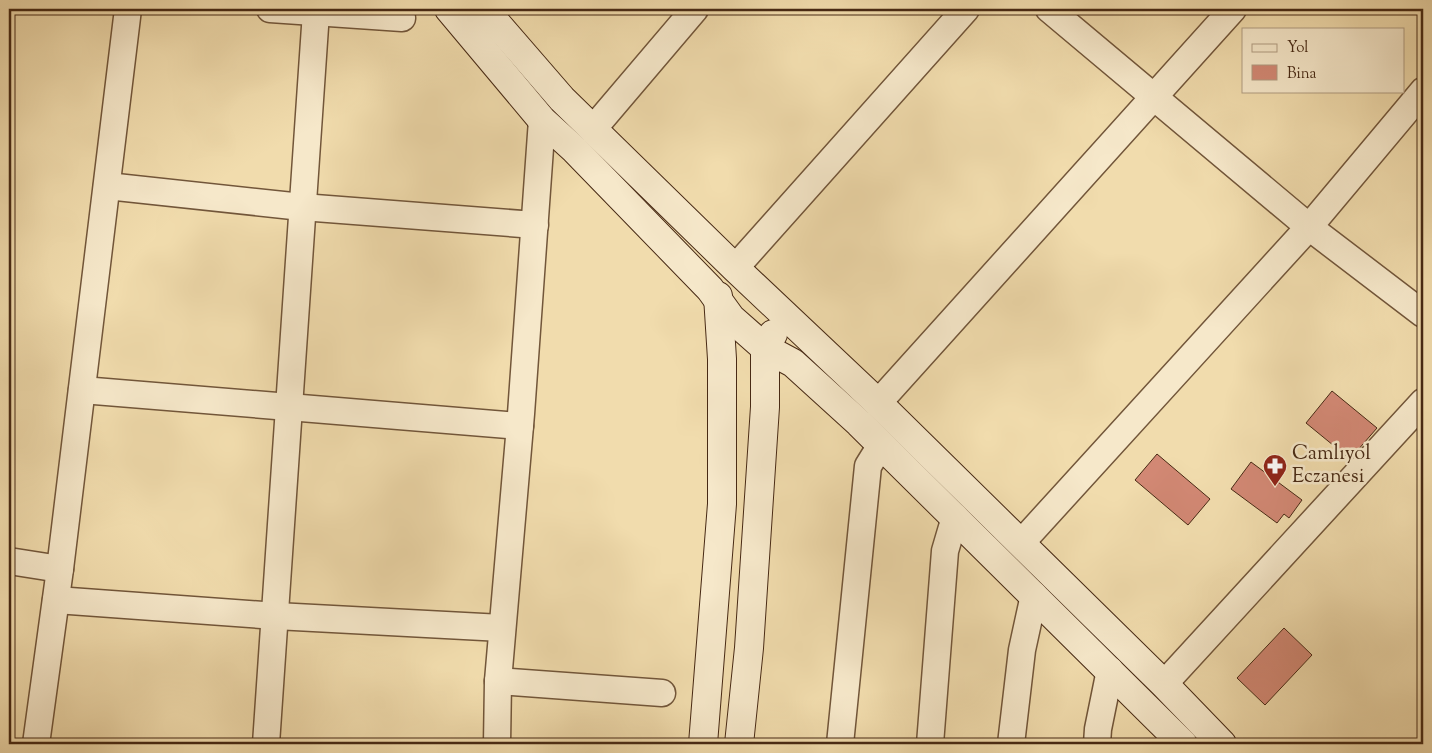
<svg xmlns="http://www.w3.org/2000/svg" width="1432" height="753" font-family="'Sorts Mill Goudy',serif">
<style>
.building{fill:#d28874;stroke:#472914}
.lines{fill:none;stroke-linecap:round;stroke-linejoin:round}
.street-casing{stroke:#72563a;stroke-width:29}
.secondary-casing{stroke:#472914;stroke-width:30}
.street{stroke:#f6e8ca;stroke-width:26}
.secondary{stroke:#f6e8ca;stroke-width:28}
.labels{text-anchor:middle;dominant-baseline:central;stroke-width:5;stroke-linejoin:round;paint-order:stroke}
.poi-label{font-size:20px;fill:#472914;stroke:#f6e8ca;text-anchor:start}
</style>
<rect width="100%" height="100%" fill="#f1dcad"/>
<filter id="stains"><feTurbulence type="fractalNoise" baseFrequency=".004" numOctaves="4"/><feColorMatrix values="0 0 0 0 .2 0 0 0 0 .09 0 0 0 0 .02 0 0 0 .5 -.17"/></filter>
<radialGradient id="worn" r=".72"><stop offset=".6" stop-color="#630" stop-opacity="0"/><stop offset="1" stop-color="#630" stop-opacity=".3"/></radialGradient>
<g class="building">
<path d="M1332,391l45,37 -27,31 -44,-36z"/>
<path d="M1157,454l53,45 -22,26 -53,-45z"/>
<path d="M1251,462l51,38 -13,18 -5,-4 -7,9 -46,-34z"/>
<path d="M1284,628l28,27 -47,50 -28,-27z"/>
</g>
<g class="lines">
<g class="street-casing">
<g id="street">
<path d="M270,9l132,9"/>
<path d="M1049,9l260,218 114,87"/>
<path d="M593,129l102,-120"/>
<path d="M107,186l195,21 233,18"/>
<path d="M735,268l231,-259"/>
<path d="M82,390l438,36"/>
<path d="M878,403l355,-394"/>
<path d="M1021,543l288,-316 114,-136"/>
<path d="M9,561l51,8"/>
<path d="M56,600l220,16 226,12"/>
<path d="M498,681l164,12"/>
<path d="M1164,684l259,-282"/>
<path d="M36,744l24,-175 68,-560"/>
<path d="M266,744l50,-732"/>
<path d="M497,744l1,-63 23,-267 21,-294"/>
<path d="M840,744l28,-278 13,-21"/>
<path d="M930,744l15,-193 10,-34"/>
<path d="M1011,744l11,-94 12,-55"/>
<path d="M1097,744l1,-15 12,-59"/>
</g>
</g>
<g class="secondary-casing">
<g id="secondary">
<path d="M449,9l93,111 33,30 135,139 21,29 34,30 28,15 66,60 324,321"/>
<path d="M484,9l78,90 173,169 143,135 286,281 58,60"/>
<path d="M703,744l19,-240v-145l-4,-63"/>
<path d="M739,744l10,-96 16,-241v-59l8,-14"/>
</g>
</g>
<use href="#street" class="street"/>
<use href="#secondary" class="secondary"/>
</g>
<defs>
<g id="pharmacy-pin" transform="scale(1.25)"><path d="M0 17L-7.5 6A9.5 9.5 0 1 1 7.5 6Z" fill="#8f2418" stroke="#f6e8ca"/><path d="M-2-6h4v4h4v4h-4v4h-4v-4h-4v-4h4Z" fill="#fff"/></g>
</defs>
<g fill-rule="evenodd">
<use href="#pharmacy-pin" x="1275" y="466"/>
</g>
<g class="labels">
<g class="poi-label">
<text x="1292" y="454">Camlıyol<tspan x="1292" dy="23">Eczanesi</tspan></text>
</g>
</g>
<rect width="1432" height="753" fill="none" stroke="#f1dcad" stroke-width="30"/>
<rect x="10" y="10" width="1412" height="733" fill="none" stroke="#472914" stroke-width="2.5"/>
<rect x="15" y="15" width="1402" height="723" fill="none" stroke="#472914"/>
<rect x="1242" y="28" width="162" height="65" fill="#f6e8ca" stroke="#b09c81"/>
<rect x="1252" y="44" width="25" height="8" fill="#f6e8ca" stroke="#b09c81"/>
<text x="1287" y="52" font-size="15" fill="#472914">Yol</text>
<rect x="1252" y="65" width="25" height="15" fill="#d28874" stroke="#b09c81"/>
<text x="1287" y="78" font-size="15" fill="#472914">Bina</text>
<rect width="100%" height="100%" filter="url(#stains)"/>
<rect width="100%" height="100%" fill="url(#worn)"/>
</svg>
